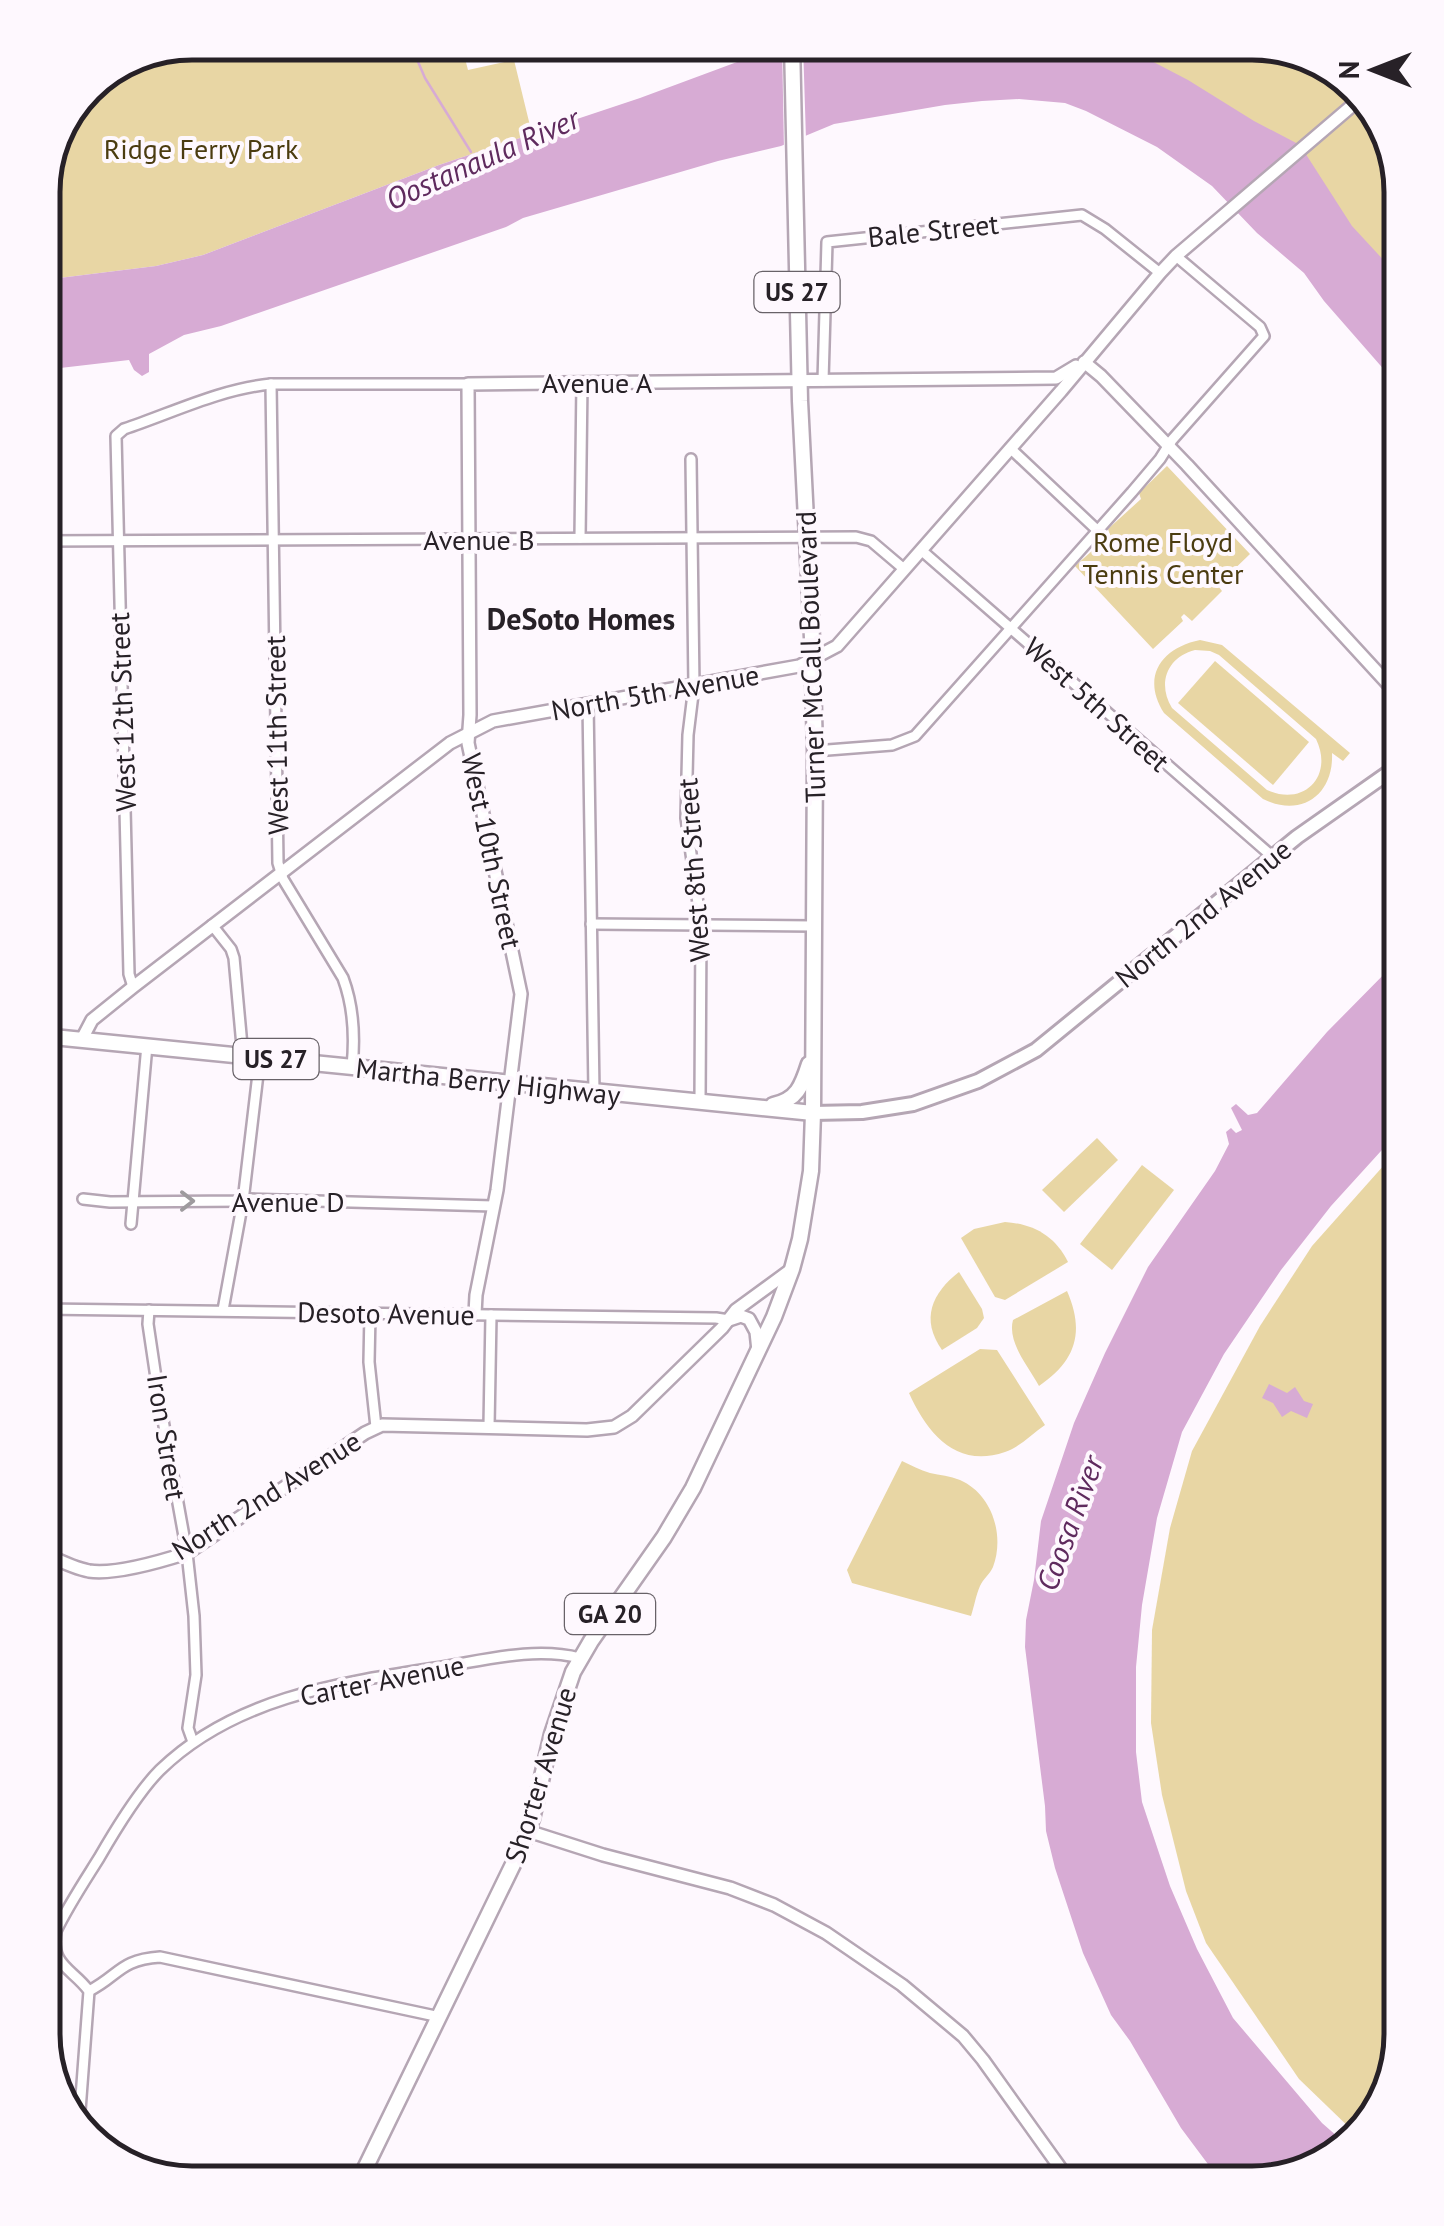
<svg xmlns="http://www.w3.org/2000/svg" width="1444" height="2226" font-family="'PT Sans',sans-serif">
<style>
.green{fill:#e8d6a4;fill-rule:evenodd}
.water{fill:#d7abd4}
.pier{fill:#fef8fe}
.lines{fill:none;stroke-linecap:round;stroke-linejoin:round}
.stream{stroke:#d7abd4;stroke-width:2.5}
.minor-casing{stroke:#b5a6b4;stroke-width:14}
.tertiary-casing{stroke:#b5a6b4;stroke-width:16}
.secondary-casing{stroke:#b5a6b4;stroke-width:18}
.primary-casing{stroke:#b5a6b4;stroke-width:19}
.minor{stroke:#fff;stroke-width:9}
.tertiary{stroke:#fff;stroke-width:11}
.secondary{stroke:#fff;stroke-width:12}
.primary{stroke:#fff;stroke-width:14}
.oneway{stroke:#9e9b9e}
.labels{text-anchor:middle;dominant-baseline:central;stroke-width:8;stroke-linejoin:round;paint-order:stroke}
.shield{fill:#fef8fe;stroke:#686268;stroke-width:2.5}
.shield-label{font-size:25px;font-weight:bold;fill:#272127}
.park-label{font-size:28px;fill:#4b3c10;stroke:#fef8fe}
.street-label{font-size:28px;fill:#272127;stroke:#fef8fe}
.water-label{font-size:30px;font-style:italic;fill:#5f2a5e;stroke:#fef8fe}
.neighbourhood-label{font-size:30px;font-weight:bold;fill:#272127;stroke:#fef8fe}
.rim{fill:none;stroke:#272127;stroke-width:5}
</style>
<rect width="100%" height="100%" fill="#fef8fe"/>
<g class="green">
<path d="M192,43h269l7,27 46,-10 18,74 -93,31 -236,90 -47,11 -113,14v-97l44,-97z"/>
<path d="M1028,43h234l72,24 52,59 15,66v142l-207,-212z"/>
<path d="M1167,466l83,88 -27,26h-6l-2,2 7,9 -30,30 -8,-7 -3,3 2,4 -30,28 -78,-83 35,-31 -2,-6 33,-30 -2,-6z"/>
<path d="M1200,640l22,5 128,108 -7,8 -11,-8c2,42 -31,65 -69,46l-99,-86c-23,-36 -3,-65 36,-73zM1195,650l15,1 9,4 97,84c18,37 -12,68 -49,51l-95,-82c-15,-24 -5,-51 23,-58z"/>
<path d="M1215,661l94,81 -36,43 -95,-82z"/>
<path d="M1097,1138l21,22 -54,52 -22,-22z"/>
<path d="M1401,1146v897l-24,73 -21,18 -57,-55 -93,-136 -20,-52 -24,-96 -11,-72 1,-93 18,-102 22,-77 68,-125 52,-80z"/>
<path d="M1142,1165l32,25 -62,80 -32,-26z"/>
<path d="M1005,1222c29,2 50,14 63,40l-63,38 -10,-3 -34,-59 13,-9z"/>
<path d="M959,1272l23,37 2,9 -7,10 -35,22c-22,-31 -10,-57 17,-78z"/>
<path d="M1067,1291c18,41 9,70 -28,95 -11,-20 -32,-44 -26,-66z"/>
<path d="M980,1349l17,1 48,75c-13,9 -25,22 -40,27 -49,17 -78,-19 -96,-59z"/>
<path d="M902,1461c9,4 18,9 28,12 10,2 20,3 30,7 32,14 45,55 33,87 -3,7 -10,12 -13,19 -4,9 -6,21 -9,30l-119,-33 -5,-13z"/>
</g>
<g class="water">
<path d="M783,43h334l71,37 66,41 46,24 52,81 49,53v110l-77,-88 -20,-28 -47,-40 -45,-47 -55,-39 -71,-36 -21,-8 -46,-4 -37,2 -37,4 -111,19 -53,22 -63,15 -195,57 -17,9 -285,99 -37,9 -35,19v18l-7,4 -8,-6 -5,-10 -86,10v-90l113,-14 47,-11 236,-90 201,-67 132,-49z"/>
<path d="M1401,957v172l-70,77 -50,64 -57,84 -42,78 -25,86 -15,87 -6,62v85l6,50 28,84 27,63 36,69 89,105 24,21 -28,24 -66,15h-30l-41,-55 -51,-87 -19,-26 -28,-62 -28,-85 -9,-37 -1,-25 -20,-159 1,-27 8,-40 7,-59 33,-98 31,-70 43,-86 67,-96 14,-27 -3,-12 5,-4 5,5 6,-3 -11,-22 5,-4 12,11 9,-2 70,-81z"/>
<path d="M1269,1384l18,9 8,-6 9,14 9,3 -6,14 -16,-7 -9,6 -9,-14 -11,-5z"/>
</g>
<path class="pier" d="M782,43h21l3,97 -22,10z"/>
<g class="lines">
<path class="stream" d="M410,43l15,35 46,74"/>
<g class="minor-casing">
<g id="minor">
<path d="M823,381l4,-139 255,-27 23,14 55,44"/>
<path d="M271,384l7,479 5,16 60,99c10,27 12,60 9,89"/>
<path d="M1010,448l87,82"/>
<path d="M691,459l3,227 -6,49 -2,83 15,107 -1,177"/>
<path d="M580,538l2,-156"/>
<path d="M43,541l813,-4 15,4 33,28"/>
<path d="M921,550l352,307"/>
<path d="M588,703l6,389"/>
<path d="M815,751l77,-6 23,-9 217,-244 28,-33 12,-19 92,-104 -4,-9 -84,-71"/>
<path d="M591,924l222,2"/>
<path d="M212,925l19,24 3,9 8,88 -2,8"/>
<path d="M133,987l-4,-13 -13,-538 8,-7c48,-16 96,-40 147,-45h197"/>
<path d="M83,1199l27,3 133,-1 6,-2 244,7"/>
<path d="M131,1224l16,-179"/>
<path d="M43,1309l673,9 13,2"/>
<path d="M149,1310l-1,14 11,74 28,155 7,63 2,59 -8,53 5,14"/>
<path d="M223,1310l20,-109 17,-144"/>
<path d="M370,1313l-1,49 7,65"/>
<path d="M489,1426l2,-111"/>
<path d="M43,1532l6,24"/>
<path d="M89,1991c31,-16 30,-31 71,-34l280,60"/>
<path d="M79,2124l10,-133c-17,-23 -39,-25 -33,-60 12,-25 28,-49 43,-73 15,-26 40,-67 61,-88 74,-72 178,-87 275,-102 47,-7 98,-22 145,-10"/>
</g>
</g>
<g class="tertiary-casing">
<g id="tertiary">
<path d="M1084,362l17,14 86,89 214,233"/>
<path d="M82,1039l10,-19 41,-33 317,-244 43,-22 306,-55 38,-20 224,-255 99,-118 16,-17 185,-158"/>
<path d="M475,1314l1,-19 21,-105 24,-196 -53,-251 2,-28 -2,-331 588,-6 20,-12"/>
<path d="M729,1320l12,-4 8,3 7,13 2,19"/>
<path d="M43,1553c15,7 30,15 46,18 26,4 73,-10 98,-18l178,-120 17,-8 205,5 27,-3 18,-11 90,-88 14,-18 56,-41"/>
<path d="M528,1831l75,24 127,33 44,17 52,28 76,52 61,51 20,24 88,123"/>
</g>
</g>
<g class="secondary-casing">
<path id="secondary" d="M813,1113l49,-1 51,-8 65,-23 58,-31 261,-213 104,-73"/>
</g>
<g class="primary-casing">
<g id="primary">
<path d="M43,1036l770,77"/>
<path d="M773,1105c24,-5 29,-19 36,-41"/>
<path d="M358,2183l163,-335 11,-29 20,-85 21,-62 18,-31 73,-104 29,-49 81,-171 18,-48 8,-30 11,-68 2,-58 2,-362 -3,-113 -12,-237 -8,-358"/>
</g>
</g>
<use href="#minor" class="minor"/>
<use href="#tertiary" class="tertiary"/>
<use href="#secondary" class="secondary"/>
<use href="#primary" class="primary"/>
</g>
<defs><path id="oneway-chevron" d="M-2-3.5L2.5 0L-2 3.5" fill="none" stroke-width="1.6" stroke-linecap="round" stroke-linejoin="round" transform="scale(2.5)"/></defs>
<use class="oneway" href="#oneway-chevron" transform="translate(187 1201)"/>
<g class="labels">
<g class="shield">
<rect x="754.5" y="272" width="85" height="40" rx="8"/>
<rect x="233.5" y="1039" width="85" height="40" rx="8"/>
<rect x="565" y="1594" width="90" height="40" rx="8"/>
</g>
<g class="shield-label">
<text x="797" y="292">US 27</text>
<text x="276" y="1059">US 27</text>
<text x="610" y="1614">GA 20</text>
</g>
<g class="park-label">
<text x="201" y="148">Ridge Ferry Park</text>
<text x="1163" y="541">Rome Floyd<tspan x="1163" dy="32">Tennis Center</tspan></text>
</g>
<g class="street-label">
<text transform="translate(933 230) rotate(-6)">Bale Street</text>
<text x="597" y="382">Avenue A</text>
<text x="479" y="539">Avenue B</text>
<text transform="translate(810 657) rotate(-92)">Turner McCall Boulevard</text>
<text transform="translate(655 692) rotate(-10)">North 5th Avenue</text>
<text transform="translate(1097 704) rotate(42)">West 5th Street</text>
<text transform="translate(122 712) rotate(-92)">West 12th Street</text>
<text transform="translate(276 735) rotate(-91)">West 11th Street</text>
<text transform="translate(492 851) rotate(78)">West 10th Street</text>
<text transform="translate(693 870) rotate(-94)">West 8th Street</text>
<text transform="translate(1203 913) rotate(-39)">North 2nd Avenue</text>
<text transform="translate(488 1081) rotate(6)">Martha Berry Highway</text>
<text x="288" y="1201">Avenue D</text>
<text transform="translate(386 1313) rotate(1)">Desoto Avenue</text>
<text transform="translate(167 1437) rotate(81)">Iron Street</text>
<text transform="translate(266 1495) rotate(-32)">North 2nd Avenue</text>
<text transform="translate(382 1680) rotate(-11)">Carter Avenue</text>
<text transform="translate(540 1775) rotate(-73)">Shorter Avenue</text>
</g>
<g class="water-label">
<text transform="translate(482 158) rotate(-24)">Oostanaula River</text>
<text transform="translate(1069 1523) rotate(-70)">Coosa River</text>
</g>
<g class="neighbourhood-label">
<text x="581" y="618">DeSoto Homes</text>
</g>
</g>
<path d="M0 0H1444V2226H0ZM192 60H1252A132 132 0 0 1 1384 192V2034A132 132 0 0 1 1252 2166H192A132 132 0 0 1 60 2034V192A132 132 0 0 1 192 60Z" fill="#fef8fe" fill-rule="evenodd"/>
<path class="rim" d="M192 60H1252A132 132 0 0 1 1384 192V2034A132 132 0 0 1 1252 2166H192A132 132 0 0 1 60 2034V192A132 132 0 0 1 192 60Z"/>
<g transform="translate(1374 70) rotate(270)" stroke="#fef8fe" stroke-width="8" paint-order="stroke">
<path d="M0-8L18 38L0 25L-18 38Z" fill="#272127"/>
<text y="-15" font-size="28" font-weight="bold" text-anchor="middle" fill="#272127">N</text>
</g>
</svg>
